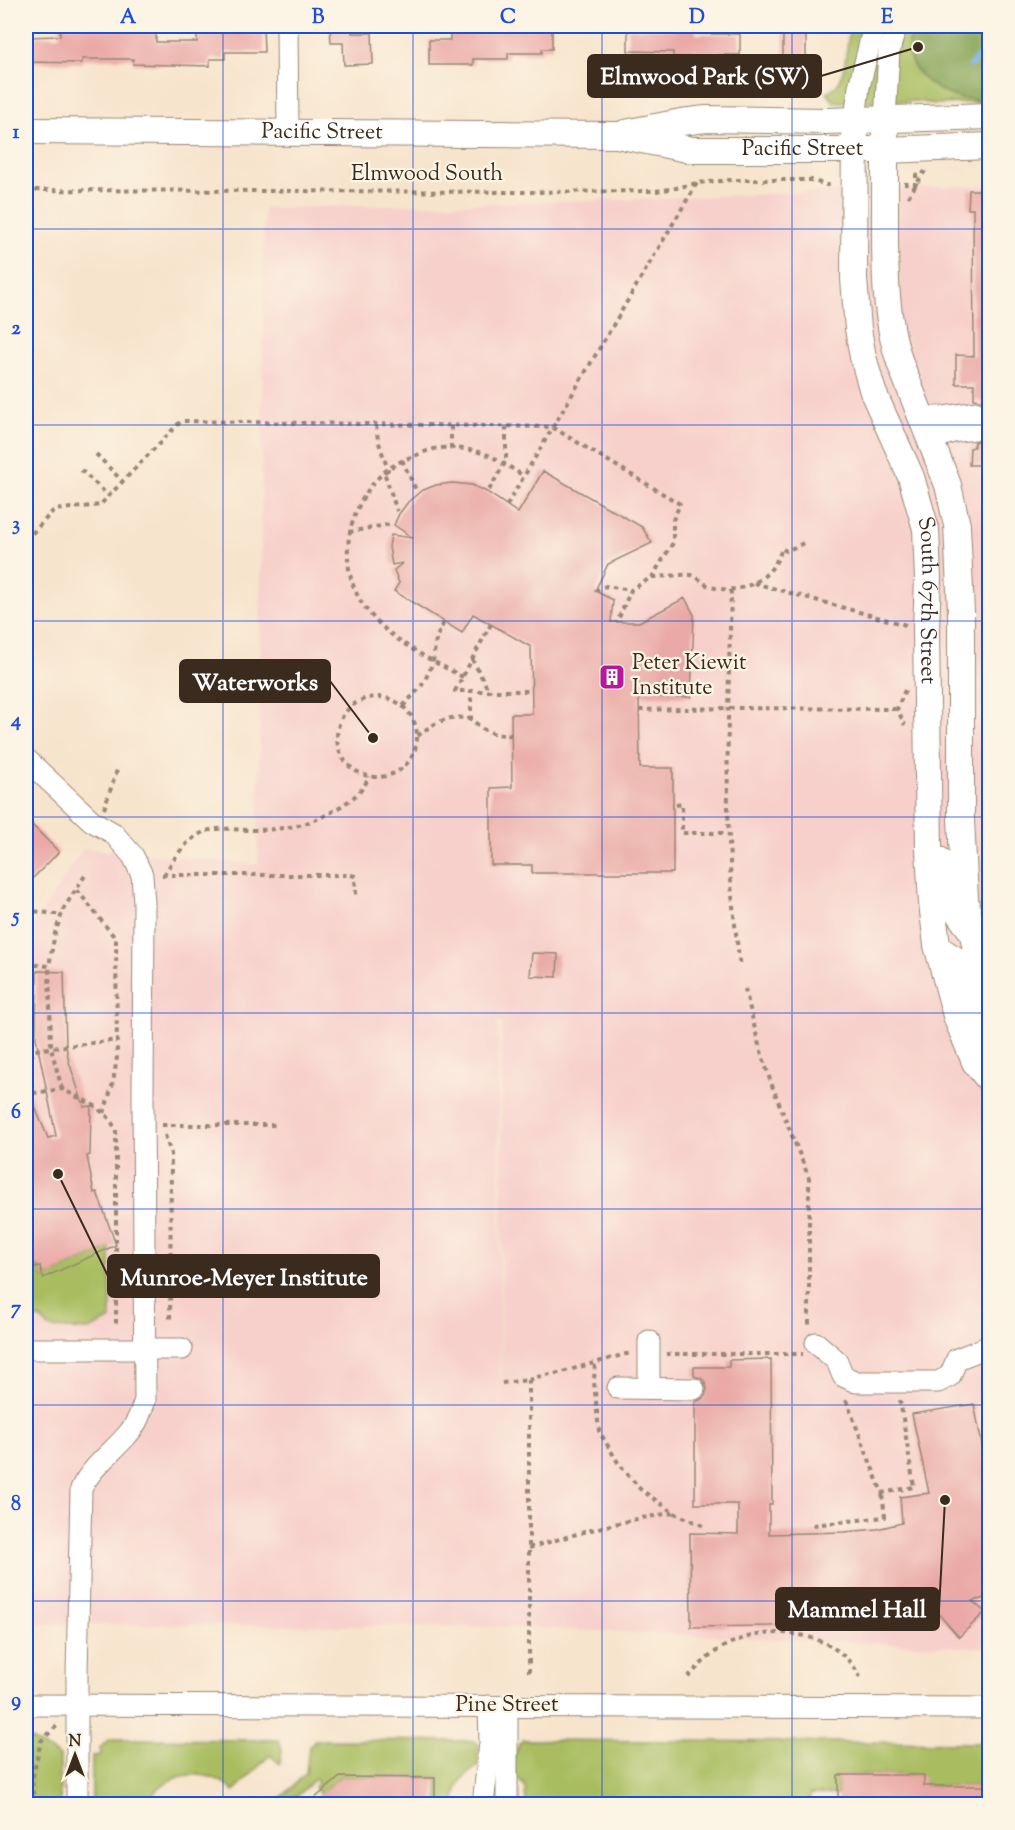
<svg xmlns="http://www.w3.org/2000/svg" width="1015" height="1830" font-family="'Sorts Mill Goudy',serif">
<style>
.built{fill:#f7d0cb;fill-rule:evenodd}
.green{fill:#a9bd61;stroke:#727440;stroke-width:1.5}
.forest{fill:#86a457;stroke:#60673a;stroke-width:1.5}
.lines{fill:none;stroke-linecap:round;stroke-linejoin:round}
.stream{stroke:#70b1e4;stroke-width:6}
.building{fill:#eaa9a6}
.minor-casing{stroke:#998775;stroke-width:23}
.major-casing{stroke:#998775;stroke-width:28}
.path{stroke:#998775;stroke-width:4;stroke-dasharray:4.5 4.5;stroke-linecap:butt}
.minor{stroke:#fff;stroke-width:21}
.major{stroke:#fff;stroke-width:26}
.grid{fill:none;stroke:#1d4ed8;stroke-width:1.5;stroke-opacity:0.55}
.labels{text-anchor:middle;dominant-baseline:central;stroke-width:4.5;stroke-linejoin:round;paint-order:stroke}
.street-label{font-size:22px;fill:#3b2a1e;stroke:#fcf5e5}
.poi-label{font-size:22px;fill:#3b2a1e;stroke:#fcf5e5;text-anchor:start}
.leader{fill:none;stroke:#3b2a1e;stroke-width:2}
.callout-dot{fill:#3b2a1e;stroke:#fcf5e5;stroke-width:2}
.callout{fill:#3b2a1e;stroke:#3b2a1e;stroke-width:2}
.callout-label{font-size:24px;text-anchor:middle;font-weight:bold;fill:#fff}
.neatline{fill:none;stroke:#1d4ed8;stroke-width:2}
.grid-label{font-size:20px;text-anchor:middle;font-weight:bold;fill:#1d4ed8}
</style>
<rect width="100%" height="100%" fill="#fcf5e5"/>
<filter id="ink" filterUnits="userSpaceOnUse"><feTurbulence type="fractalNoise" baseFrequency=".0167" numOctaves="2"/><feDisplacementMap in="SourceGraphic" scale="12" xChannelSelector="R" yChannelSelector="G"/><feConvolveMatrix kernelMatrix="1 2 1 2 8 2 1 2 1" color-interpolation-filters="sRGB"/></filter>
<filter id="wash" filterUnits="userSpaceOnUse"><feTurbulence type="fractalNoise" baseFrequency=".008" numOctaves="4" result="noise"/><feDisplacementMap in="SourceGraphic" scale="24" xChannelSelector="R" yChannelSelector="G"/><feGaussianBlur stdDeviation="1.35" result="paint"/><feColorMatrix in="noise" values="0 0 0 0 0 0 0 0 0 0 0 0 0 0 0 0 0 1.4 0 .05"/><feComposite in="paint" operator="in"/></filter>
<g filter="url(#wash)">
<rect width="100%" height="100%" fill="#f7e4cc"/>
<path class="built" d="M989,185v1463l-488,-21 -475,-3v-687l57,-89 175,17 6,-657 352,-8zM498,1021l4,3 -1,459z"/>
<g class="green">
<path d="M850,26h139v76l-54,2 -20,-3 -81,1 -7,-9 11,-9 6,-15z"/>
<path d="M110,1248l1,71 -22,11 -39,-2 -10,-10 -14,1v-50l14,-2 3,11z"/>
<path d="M26,1737l34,19v48h-34z"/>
<path d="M109,1739l170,1 3,10 -2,14 -10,-9 -36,36c-25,-26 -72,-20 -87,13h-55v-48l9,-1 -1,-7z"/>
<path d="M315,1740l160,1 4,4 -1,21c-17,11 -22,18 -23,38h-11l-1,-2h-4l-2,-25h-97l-20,17 -6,-7 4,-5 -3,-3 -26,25h-14l31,-31 3,-27z"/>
<path d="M523,1740l466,3v43h-65l-1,-11h-85v20l-28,-1 -1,10h-283l-1,-17 -10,-12 -3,-14 7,-17z"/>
</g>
<path class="forest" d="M913,26h76v75c-10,-1 -23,-1 -33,-4 -22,-7 -50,-27 -48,-53 1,-6 4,-13 5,-18z"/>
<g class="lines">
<path class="stream" d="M971,65l10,-11 9,-3"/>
</g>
<g id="blocks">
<g class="building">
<path d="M60,26h96v16h41v-16h66l1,26h-39v7h-15v7l-77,-2v-5h-51v4l-56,-1v-25l34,-1z"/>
<path d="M330,26h22v7h20l1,31 -29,1 -1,-22h-12z"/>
<path d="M450,26h102v23h-10v4h-34v6h-35v6h-44v-25h21z"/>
<path d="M673,26h23v8h44v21h-21v2h-46v-5l-45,-1v-23l45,1z"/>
<path d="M783,26h23v38l-23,-1z"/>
<path d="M969,190h21v275h-21l1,-17 4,-1v-5l8,-2 5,-7 1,-6 -4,-7 3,-4v-7l-3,-5 -4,-4 -6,-1v-15h-18v-29l18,1 -1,-147h-5z"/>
<path d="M543,471l99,56 10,16 -44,21 -13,27 18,9 -2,22h28l46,-24 9,17 -3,82 -52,-1 1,72h33v105h-141v-8h-41v-77l21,-1 -1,-73h21l-1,-67 -58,-33 -11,19 -68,-42 5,-8 -5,-13 9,-7 -11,2 -3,-18 2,-12 22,3 -19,-13 5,-11 9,-12 13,-11 15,-6 16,-2 20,2 15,7 31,21z"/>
<path d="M26,819l33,33 -33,33z"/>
<path d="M532,953l26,1 -1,23 -27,-1z"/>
<path d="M37,971l27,1 2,74 3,16 15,45 7,-1 -1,49 -3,1 7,37 3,-1 19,53 -73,33 -3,-12 -14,3v-183l22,52 8,-2 -20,-98z"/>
<path d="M771,1359l1,145h-3v30l76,-2 32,-3 25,-6 -2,-26 29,-4 -17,-79 62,-10 14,70h2v123l-18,4 13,11 -26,25 -25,-28 -64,9 -55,5 -46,3 -78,1 -1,-94 48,1v-30h-43v-102l5,-2 5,-4 2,-7 -2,-7 -4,-4 -7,-2v-9h35v-7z"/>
<path d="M838,1775h86v11h66v18h-152z"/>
<path d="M340,1777l95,1v26h-127z"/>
</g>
</g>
</g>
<g filter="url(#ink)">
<use href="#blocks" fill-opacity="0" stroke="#998775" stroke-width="1.5"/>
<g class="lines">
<g class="minor-casing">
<g id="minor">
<path d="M287,26l1,106"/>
<path d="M855,119l4,-32 15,-61"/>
<path d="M885,119l4,-68 7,-25"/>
<path d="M922,417h21l32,-5"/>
<path d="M932,441c14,-9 26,-10 43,-12"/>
<path d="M26,759l66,62 21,12 20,23 9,19 2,28 -1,194 2,303c-4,12 -8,24 -17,34 -15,18 -37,33 -47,55l-4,185v130"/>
<path d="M941,858c2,37 7,49 31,77l18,-1"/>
<path d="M937,945l19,12 34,94"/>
<path d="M649,1341v47"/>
<path d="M816,1343l21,18 6,15 13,6h82l12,-6 7,-17 33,-13"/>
<path d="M26,1349h156"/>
<path d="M618,1388l76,1"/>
<path d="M26,1705l964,3"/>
<path d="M483,1804l7,-61 -1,-37"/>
<path d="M507,1804v-98"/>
</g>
</g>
<g class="major-casing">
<g id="major">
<path id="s1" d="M855,119l-1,160 4,50 5,28 10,35 38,85 15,52 2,50 -2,49 3,222 3,53 5,42 20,74 18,43 15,19"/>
<path d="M885,119c0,36 0,71 0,107 0,47 0,92 15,137l48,122 9,40 4,87v207l4,80 17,77 8,23"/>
<path id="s2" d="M26,131l591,4 75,15h193l105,-4"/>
<path d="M625,133l56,-11 25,-3 120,2 164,-5"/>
</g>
</g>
<g class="path">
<path d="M904,184h12v-14"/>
<path d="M26,190l498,2 132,-1 20,-3 21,-5 34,-3h80l15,5h8"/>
<path d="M908,197l17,-26"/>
<path d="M376,425l2,15 10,30 -4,2 13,39"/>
<path d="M451,426v23"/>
<path d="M96,454l27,28"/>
<path d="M402,460l14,30"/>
<path d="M81,470l28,26"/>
<path d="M489,490l17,-29v-34"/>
<path d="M507,505l190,-322"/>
<path d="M349,532l42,-8"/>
<path d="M26,540l28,-30 46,-5 81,-84 371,6 128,77 -7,16v23l-21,34 -21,13 -14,32"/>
<path d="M653,577c12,0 26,-3 38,-2 7,1 13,10 20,12 31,9 62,-8 71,-39l4,3 20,-9"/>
<path d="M754,583l152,42"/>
<path d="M731,590c-2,90 -6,181 -1,271 1,36 6,71 10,106"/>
<path d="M595,591l11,-5 25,4"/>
<path d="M26,612l8,-9"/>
<path d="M491,624l-36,67h76"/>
<path d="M472,659l17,32"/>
<path d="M463,677c-36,-19 -72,-36 -97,-68 -31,-41 -20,-100 15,-134 9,-9 23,-16 36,-20 5,-2 11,-5 17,-6 17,-3 38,0 54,6 12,5 24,14 36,21"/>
<path d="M905,690l-8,19 8,16"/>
<circle cx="377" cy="737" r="40"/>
<path d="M403,706l18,-19 8,-15 4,-11 3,-22 8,-17"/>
<path d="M639,710l89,-2 169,1"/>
<path d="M471,720v-29"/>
<path d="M418,736c13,-12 35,-24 53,-16 4,2 8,6 12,9 9,5 18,6 29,6"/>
<path d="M676,805l6,-1v29h46"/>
<path d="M104,809l14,-42"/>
<path d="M162,875h189l4,1 1,19"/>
<path d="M164,875c10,-16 21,-35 40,-43 15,-6 31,-2 46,-2 32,0 61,-4 88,-22 14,-9 25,-16 31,-32"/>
<path d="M77,890l39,49 1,118 -4,26 -9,30"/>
<path d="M26,910l36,5"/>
<path d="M26,964l23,2 6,-33 9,-25 22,-34"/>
<path d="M745,989l14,56 12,38 38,95v147"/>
<path d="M26,1065l9,-15 16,-2 -2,-82"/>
<path d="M26,1066l8,27 28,-4 33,17 13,11 8,12v195"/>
<path d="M62,1089l-11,-41 66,-8"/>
<path d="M984,1101l6,13"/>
<path d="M162,1125h115"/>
<path d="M165,1135l6,19 -1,169"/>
<path d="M666,1354h137"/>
<path d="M529,1380v296"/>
<path d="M502,1383l27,-3 14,-5 12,-1 71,-20h6"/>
<path d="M846,1400l36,93 32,-6 -14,-87"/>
<path d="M674,1513l30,13"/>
<path d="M813,1525l72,-8 -3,-24"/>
<path d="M529,1548c48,-14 95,-29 145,-35l-34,-24 -23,-28 -18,-30 -5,-49 1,-19"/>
<path d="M688,1677c12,-12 24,-25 39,-32 43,-22 109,-15 133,32"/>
<path d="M26,1771l5,8"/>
<path d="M34,1804l-2,-24 9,-39 18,-17"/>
</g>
<use href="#minor" class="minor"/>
<use href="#major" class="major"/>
</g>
</g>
<path class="grid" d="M223,26v1778M413,26v1778M602,26v1778M792,26v1778M26,229h964M26,425h964M26,621h964M26,817h964M26,1013h964M26,1209h964M26,1405h964M26,1601h964"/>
<defs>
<g id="building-square" transform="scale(1.35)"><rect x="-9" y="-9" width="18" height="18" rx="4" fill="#b5179e" stroke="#fcf5e5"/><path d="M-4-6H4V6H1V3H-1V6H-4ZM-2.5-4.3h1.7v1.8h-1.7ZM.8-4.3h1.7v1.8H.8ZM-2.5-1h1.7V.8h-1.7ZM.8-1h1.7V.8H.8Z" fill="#fff"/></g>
</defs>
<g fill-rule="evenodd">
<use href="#building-square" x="612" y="677"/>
</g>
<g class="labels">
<g class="street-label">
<text stroke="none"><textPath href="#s2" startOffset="296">Pacific Street</textPath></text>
<text stroke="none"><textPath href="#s2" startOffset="778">Pacific Street</textPath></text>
<text x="427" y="175">Elmwood South</text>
<text stroke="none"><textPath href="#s1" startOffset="494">South 67th Street</textPath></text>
<text x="507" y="1706">Pine Street</text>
</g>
<g class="poi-label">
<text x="632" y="664">Peter Kiewit<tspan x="632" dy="25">Institute</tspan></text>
</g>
</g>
<path class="leader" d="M918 47L821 76M373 738L330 681M58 1174L108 1276M945 1500L939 1609"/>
<g class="callout-dot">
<circle cx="918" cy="47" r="6"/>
<circle cx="373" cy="738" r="6"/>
<circle cx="58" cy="1174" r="6"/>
<circle cx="945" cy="1500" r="6"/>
</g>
<g class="callout">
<rect x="588" y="55" width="233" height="42" rx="6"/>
<rect x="180" y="660" width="150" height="42" rx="6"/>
<rect x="108" y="1255" width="271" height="42" rx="6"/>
<rect x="776" y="1588" width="163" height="42" rx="6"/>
</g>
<g class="callout-label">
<text x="705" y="84">Elmwood Park (SW)</text>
<text x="255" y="690">Waterworks</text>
<text x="244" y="1285">Munroe-Meyer Institute</text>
<text x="857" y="1617">Mammel Hall</text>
</g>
<rect width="1015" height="1830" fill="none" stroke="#fcf5e5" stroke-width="66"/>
<g transform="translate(75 1755)" stroke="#fcf5e5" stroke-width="4.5" paint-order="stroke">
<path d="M0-4.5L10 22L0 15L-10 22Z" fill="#3b2a1e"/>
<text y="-9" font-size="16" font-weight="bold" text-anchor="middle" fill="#3b2a1e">N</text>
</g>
<rect x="33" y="33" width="949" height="1764" class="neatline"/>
<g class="grid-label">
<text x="128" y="23">A</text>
<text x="318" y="23">B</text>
<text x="508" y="23">C</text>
<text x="697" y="23">D</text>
<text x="887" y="23">E</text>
<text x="16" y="138">1</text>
<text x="16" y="334">2</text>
<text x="16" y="530">3</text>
<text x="16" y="726">4</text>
<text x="16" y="922">5</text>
<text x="16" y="1118">6</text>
<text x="16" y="1314">7</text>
<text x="16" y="1510">8</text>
<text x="16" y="1706">9</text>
</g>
</svg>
